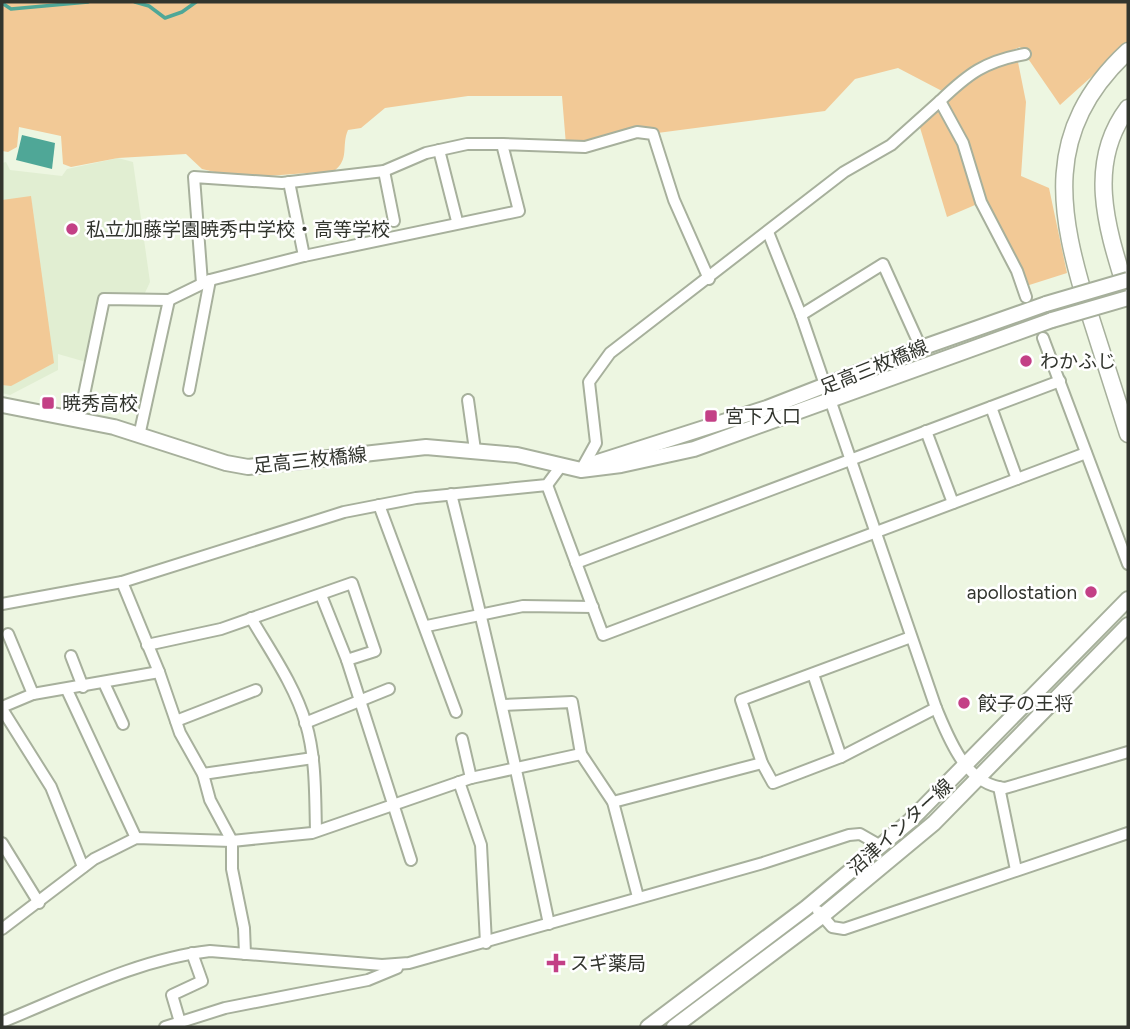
<svg xmlns="http://www.w3.org/2000/svg" width="1130" height="1029" font-family="Figtree,'Noto Sans JP',sans-serif">
<style>
.built{fill:#e1eed2}
.green{fill:#f2c996}
.water{fill:#4fa797}
.lines{fill:none;stroke-linecap:round;stroke-linejoin:round}
.stream{stroke:#4fa797;stroke-width:3.5}
.minor-casing{stroke:#a7b09c;stroke-width:14}
.major-casing{stroke:#a7b09c;stroke-width:18}
.highway-casing{stroke:#a7b09c;stroke-width:19}
.minor{stroke:#fff;stroke-width:10}
.major{stroke:#fff;stroke-width:14}
.highway{stroke:#fff;stroke-width:16}
.major-bridge-casing{stroke:#a7b09c;stroke-width:18;stroke-linecap:butt}
.major-bridge{stroke:#fff;stroke-width:14}
.poi-dot{fill:#c34086;stroke:#fff;stroke-width:2.5}
.labels{text-anchor:middle;dominant-baseline:central;stroke-width:5;stroke-linejoin:round;paint-order:stroke}
.poi-label{font-size:19px;fill:#32352e;stroke:#fff;text-anchor:start}
.street-label{font-size:19px;fill:#32352e;stroke:#fff}
</style>
<rect width="100%" height="100%" fill="#edf6e1"/>
<path class="built" d="M118,158l15,4 17,120 -6,13h-44l-14,67 -28,-8v16l-48,25 -8,-2v-230l4,-1 4,8 52,6 5,-7z"/>
<g class="green">
<path d="M2,2h1126v42l-68,61 -40,-58 -44,19 -34,25 -44,-23 -43,11 -30,32 -259,34 -4,-49h-94l-83,12 -24,20 -13,2c-7,16 2,29 -14,41l-94,7 -38,-9 -16,-15 -68,4 -47,9 -8,-3 -2,-28 -42,-9 -2,20 -9,5 -6,-1z"/>
<path d="M1008,61l10,1 8,40 -5,74 28,12 18,85 -44,14 -41,-85 -35,15 -29,-96 46,-42z"/>
<path d="M31,196l23,167 -43,23 -9,-1v-185z"/>
</g>
<path class="water" d="M22,135l33,8 -3,26 -36,-9z"/>
<g class="lines">
<g class="stream">
<path d="M135,2l14,4 16,12 17,-6 14,-10"/>
<path d="M2,3l9,6 77,-7"/>
</g>
<g class="minor-casing">
<g id="minor">
<path d="M940,101c28,-27 45,-40 85,-47"/>
<path d="M439,150l18,71"/>
<path d="M384,171l10,50"/>
<path d="M289,182l15,74"/>
<path d="M768,232l33,83 135,393c13,31 30,77 69,80l123,-36"/>
<path d="M202,283l-8,-106 88,6 102,-12 42,-18 41,-9h35"/>
<path d="M801,315l82,-51 38,84"/>
<path d="M1043,338l85,226"/>
<path d="M189,390l21,-110"/>
<path d="M468,400l7,50"/>
<path d="M991,407l26,72"/>
<path d="M79,419l25,-120 65,1 41,-20 94,-24 215,-45 -17,-67 83,3 52,-15 16,2 21,66 35,79"/>
<path d="M926,431l27,72"/>
<path d="M139,436l30,-136"/>
<path d="M581,470l15,-27 -7,-61 21,-29 234,-181 47,-27 49,-44 23,42 18,59 36,69 9,26"/>
<path d="M547,485l56,150 483,-182"/>
<path d="M451,494c36,143 68,286 98,430"/>
<path d="M379,505l77,207"/>
<path d="M576,563l484,-182"/>
<path d="M122,582l37,90"/>
<path d="M321,595l26,65 64,200"/>
<path d="M2,604l120,-22 222,-70 72,-14 131,-13 14,-19"/>
<path d="M251,618c20,34 44,68 55,106 10,34 9,71 10,107"/>
<path d="M427,626l96,-20 70,1"/>
<path d="M8,634l25,60"/>
<path d="M911,637l-170,63 21,63 11,20 68,-26 95,-49"/>
<path d="M147,645l74,-16 131,-46 23,68 -28,9"/>
<path d="M71,656l12,31"/>
<path d="M813,674l28,83"/>
<path d="M104,683l19,41"/>
<path d="M67,690l69,148"/>
<path d="M504,705l68,-3 9,52 32,48 25,95"/>
<path d="M2,707l31,-13 126,-22 21,61 23,41 7,26 22,41v28l12,59 1,26"/>
<path d="M2,709l49,78 32,80"/>
<path d="M176,721l80,-31"/>
<path d="M305,723l84,-34"/>
<path d="M462,739l9,39"/>
<path d="M203,774l110,-16"/>
<path d="M459,782l22,63 5,98"/>
<path d="M999,787l17,83"/>
<path d="M613,802l149,-39"/>
<path d="M2,843l37,60"/>
<path d="M818,911l14,16 12,2 284,-96"/>
<path d="M2,929l92,-70 42,-21 96,3 80,-8 159,-55 110,-24"/>
<path d="M2,1022c67,-27 136,-63 208,-71l172,14 27,-2 354,-100 86,-28 11,-1 21,12"/>
<path d="M180,1022l-8,-27 30,-14 -10,-28"/>
<path d="M165,1027l60,-19 143,-28 29,-12"/>
</g>
</g>
<g class="major-casing">
<g id="major">
<path d="M2,405l112,22 112,36 22,4 178,-20 91,8 64,15 40,-5 73,-16 358,-129"/>
<path d="M598,462l169,-54 154,-60 125,-44"/>
<path d="M648,1027l158,-119 103,-86 219,-223"/>
<path d="M674,1027l148,-111 112,-93 194,-198"/>
</g>
</g>
<g class="highway-casing">
<g id="highway">
<path d="M1128,51c-86,80 -70,161 -39,261 13,41 26,81 39,122"/>
<path d="M1128,108c-44,58 -19,126 0,188"/>
</g>
</g>
<use href="#minor" class="minor"/>
<use href="#major" class="major"/>
<use href="#highway" class="highway"/>
<g class="major-bridge-casing">
<g id="major-bridge">
<path d="M1046,304l82,-24"/>
<path d="M1052,320l76,-22"/>
</g>
</g>
<use href="#major-bridge" class="major-bridge"/>
</g>
<g class="poi-dot">
<circle cx="72" cy="229" r="7"/>
<circle cx="1026" cy="361" r="7"/>
<rect x="41" y="396" width="14" height="14" rx="3.5"/>
<rect x="704" y="409" width="14" height="14" rx="3.5"/>
<circle cx="1091" cy="592" r="7"/>
<circle cx="964" cy="703" r="7"/>
<path d="M552.5 952.5h7v7h7v7h-7v7h-7v-7h-7v-7h7z"/>
</g>
<g class="labels">
<g class="poi-label">
<text x="86" y="229">私立加藤学園暁秀中学校・高等学校</text>
<text x="1040" y="361">わかふじ</text>
<text x="62" y="403">暁秀高校</text>
<text x="725" y="416">宮下入口</text>
<text x="1077" y="592" text-anchor="end">apollostation</text>
<text x="978" y="703">餃子の王将</text>
<text x="570" y="963">スギ薬局</text>
</g>
<g class="street-label">
<text transform="translate(874 367) rotate(-22)">足高三枚橋線</text>
<text transform="translate(310 460) rotate(-6)">足高三枚橋線</text>
<text transform="translate(900 827) rotate(-42)">沼津インター線</text>
</g>
</g>
<rect width="1130" height="1029" fill="none" stroke="#32352e" stroke-width="7"/>
</svg>
